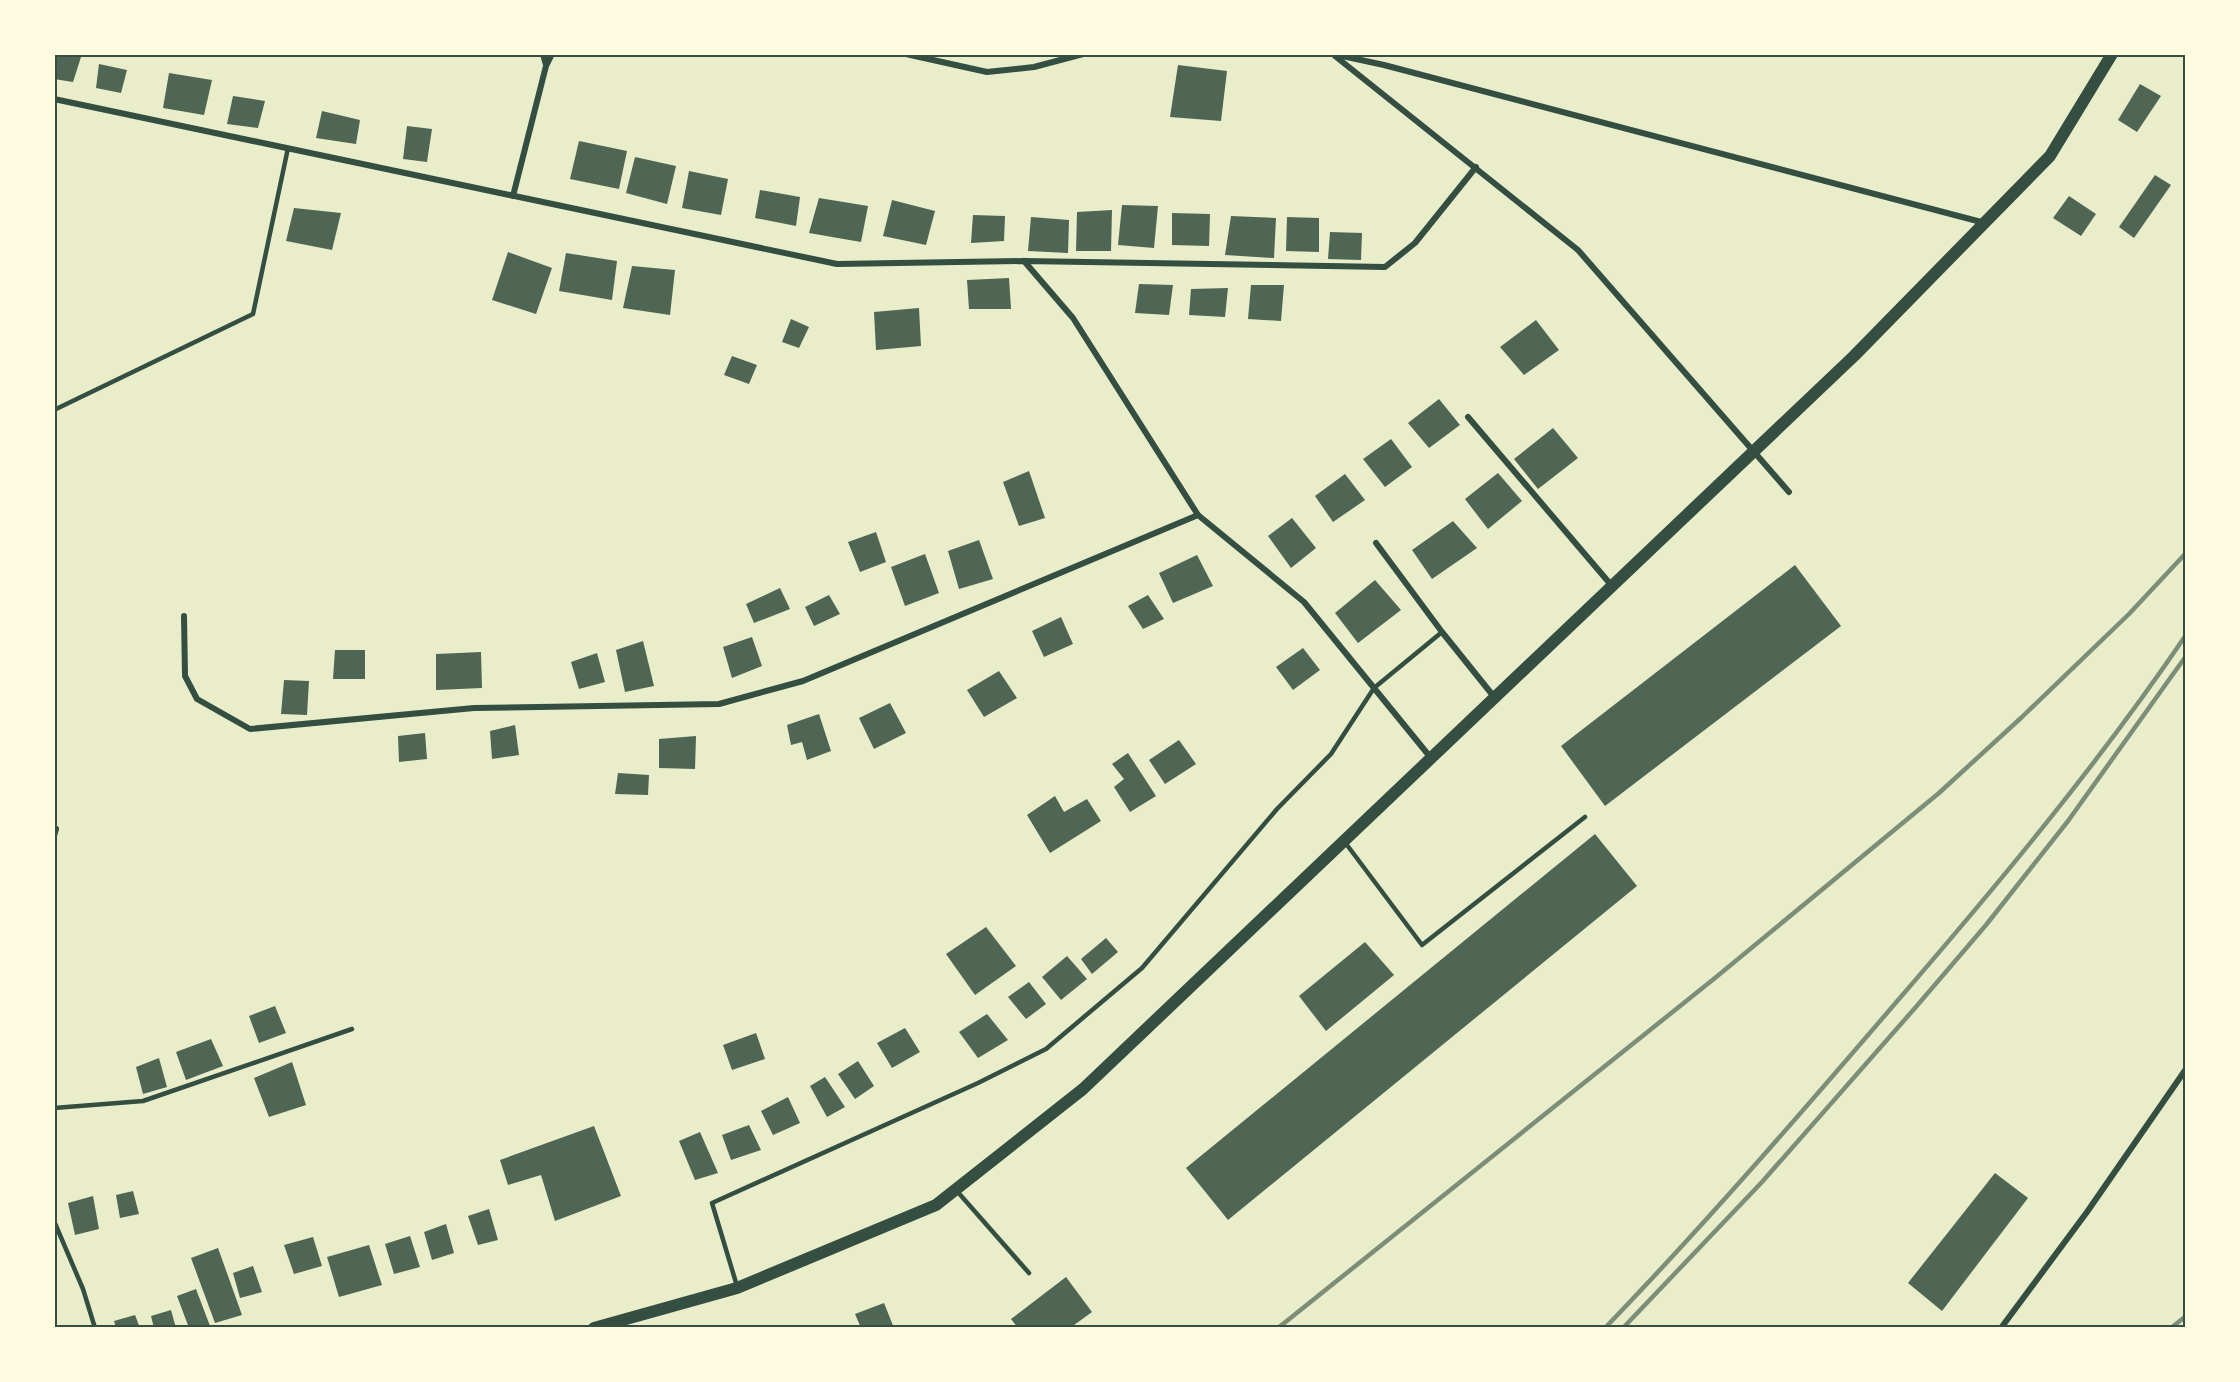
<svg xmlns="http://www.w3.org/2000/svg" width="2240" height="1382" font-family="'Golos Text',sans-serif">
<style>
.building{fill:#4f6655}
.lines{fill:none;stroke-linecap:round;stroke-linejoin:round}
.service{stroke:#344e41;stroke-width:4.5}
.minor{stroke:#344e41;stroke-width:6}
.secondary{stroke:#344e41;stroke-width:12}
.rail{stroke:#7c8e77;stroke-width:4.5}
.neatline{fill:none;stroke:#344e41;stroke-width:2}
</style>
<rect width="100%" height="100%" fill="#e9edc9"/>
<g class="building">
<path d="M54,54h28l-9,28 -19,-3z"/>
<path d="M99,64l28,6 -6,23 -25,-5z"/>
<path d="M1178,65l49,6 -6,50 -51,-4z"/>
<path d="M169,73l43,7 -8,35 -41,-7z"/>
<path d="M2140,84l21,12 -24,36 -19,-12z"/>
<path d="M233,96l32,5 -7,27 -31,-4z"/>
<path d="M322,111l38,9 -4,24 -40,-6z"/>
<path d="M407,126l25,3 -5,33 -24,-3z"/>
<path d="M579,141l48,10 -8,38 -49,-10z"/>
<path d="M635,157l41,9 -9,38 -41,-11z"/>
<path d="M689,171l39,8 -7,36 -39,-7z"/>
<path d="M2155,175l16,10 -37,53 -15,-11z"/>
<path d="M760,190l40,7 -4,29 -41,-8z"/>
<path d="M2069,196l27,18 -15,22 -28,-18z"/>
<path d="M819,198l49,8 -7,36 -52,-9z"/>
<path d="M892,200l43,11 -9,34 -43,-9z"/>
<path d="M1122,205l36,1 -4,42 -36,-3z"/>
<path d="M294,208l47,5 -9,37 -46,-9z"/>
<path d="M1112,210l-1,41h-35l1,-39z"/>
<path d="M1172,213l38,1 -1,32 -37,-1z"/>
<path d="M973,215l32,1 -1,25 -33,2z"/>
<path d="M1231,216l45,2 -2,40 -49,-3z"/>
<path d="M1031,217l38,3 -1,33 -40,-2z"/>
<path d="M1287,217l32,1v34l-33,-1z"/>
<path d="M1330,232l32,1 -1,27 -33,-1z"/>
<path d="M508,252l44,16 -16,46 -44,-14z"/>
<path d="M566,253l51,8 -5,39 -53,-9z"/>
<path d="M632,266l43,4 -5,45 -47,-7z"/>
<path d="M1009,278l2,31h-42l-2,-29z"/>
<path d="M1139,284l34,1 -4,30 -34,-2z"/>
<path d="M1251,285h33l-3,36 -33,-2z"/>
<path d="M1228,288l-3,29 -36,-2 2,-26z"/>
<path d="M919,308l2,38 -45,4 -2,-38z"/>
<path d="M791,319l18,8 -10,21 -17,-6z"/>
<path d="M1536,320l23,30 -35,25 -24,-28z"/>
<path d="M732,356l25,9 -8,19 -25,-9z"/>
<path d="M1439,399l21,26 -31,23 -21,-25z"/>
<path d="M1553,428l25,30 -40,31 -24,-30z"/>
<path d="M1391,439l21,28 -27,20 -22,-28z"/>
<path d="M1029,471l16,47 -26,8 -16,-44z"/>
<path d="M1498,473l24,28 -34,28 -23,-30z"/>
<path d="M1345,474l20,26 -32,22 -18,-26z"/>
<path d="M1292,518l24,30 -25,20 -23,-32z"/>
<path d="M1453,521l24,27 -45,31 -20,-29z"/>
<path d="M876,532l10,30 -26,10 -12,-30z"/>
<path d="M979,540l14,39 -34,10 -11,-38z"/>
<path d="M925,554l14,39 -34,13 -14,-39z"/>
<path d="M1197,555l16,31 -40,17 -14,-30z"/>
<path d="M1795,565l46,61 -236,180 -44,-60z"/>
<path d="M1375,580l26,30 -43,33 -23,-30z"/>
<path d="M780,588l10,21 -36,14 -8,-19z"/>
<path d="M829,595l11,19 -26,12 -9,-19z"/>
<path d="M1148,595l16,24 -21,10 -15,-23z"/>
<path d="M1061,617l12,27 -29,13 -12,-26z"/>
<path d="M752,637l10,29 -30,12 -9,-31z"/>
<path d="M643,641l11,45 -29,6 -9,-42z"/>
<path d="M1303,648l17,22 -27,20 -17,-23z"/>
<path d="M335,650h30v29h-32z"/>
<path d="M481,652l1,36 -46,2v-36z"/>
<path d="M597,653l8,29 -26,7 -8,-27z"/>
<path d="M999,671l18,27 -33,19 -17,-27z"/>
<path d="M284,680l25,1 -2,34 -26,-1z"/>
<path d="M890,703l16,30 -32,16 -15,-31z"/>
<path d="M819,714l12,37 -24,9 -5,-18 -11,3 -4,-20z"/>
<path d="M515,725l4,30 -27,4 -2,-28z"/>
<path d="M425,733l2,26 -28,3 -1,-26z"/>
<path d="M696,736l-1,33 -36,-1v-29z"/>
<path d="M1179,740l17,24 -31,20 -16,-24z"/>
<path d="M1128,753l28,43 -26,16 -16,-25 10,-8 -12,-15z"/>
<path d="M618,773l31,2 -1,20 -33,-1z"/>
<path d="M1055,796l9,16 23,-13 14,22 -51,32 -23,-38z"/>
<path d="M1595,834l42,52 -409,334 -42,-52z"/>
<path d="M986,927l30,39 -41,29 -29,-41z"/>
<path d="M1106,938l12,14 -26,22 -11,-15z"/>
<path d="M1365,942l29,33 -68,56 -27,-35z"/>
<path d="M1067,956l20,23 -26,21 -19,-23z"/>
<path d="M1029,982l17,22 -20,15 -18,-22z"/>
<path d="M275,1006l11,27 -27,10 -10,-27z"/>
<path d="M987,1014l21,26 -30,18 -19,-26z"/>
<path d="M905,1028l15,24 -28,16 -15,-25z"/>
<path d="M756,1033l9,26 -33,11 -9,-25z"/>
<path d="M211,1039l12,27 -37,14 -10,-28z"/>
<path d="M159,1058l8,29 -24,7 -7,-27z"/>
<path d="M858,1061l16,25 -19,13 -17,-25z"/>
<path d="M292,1062l14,43 -37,12 -15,-39z"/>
<path d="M825,1077l20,30 -18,10 -17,-31z"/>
<path d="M788,1097l12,26 -27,12 -12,-24z"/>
<path d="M749,1125l12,25 -30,10 -9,-25z"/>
<path d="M594,1126l27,70 -66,25 -14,-46 -33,10 -8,-25z"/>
<path d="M700,1132l18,41 -23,7 -16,-39z"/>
<path d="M1995,1173l33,25 -86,113 -34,-28z"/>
<path d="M133,1191l6,23 -19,4 -4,-23z"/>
<path d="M93,1196l6,33 -24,6 -7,-32z"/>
<path d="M489,1209l9,31 -20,5 -10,-29z"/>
<path d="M446,1224l8,29 -22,7 -8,-28z"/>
<path d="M410,1236l10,31 -26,7 -9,-30z"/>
<path d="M313,1237l9,29 -28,8 -10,-29z"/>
<path d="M369,1245l13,40 -43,12 -12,-40z"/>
<path d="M218,1248l24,67 -27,8 -24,-65z"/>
<path d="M253,1266l9,26 -22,6 -7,-25z"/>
<path d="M1066,1277l26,35 -22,16h-52l-7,-9z"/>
<path d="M196,1289l14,37 -6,2h-15l-12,-32z"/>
<path d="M884,1303l10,25h-33l-6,-14z"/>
<path d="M171,1310l5,18h-22l-3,-12z"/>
<path d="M135,1315l5,13h-24l-2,-7z"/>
</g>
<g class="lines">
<g class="service">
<path d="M54,410l199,-96 35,-166"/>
<path d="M1344,841l78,104 163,-128"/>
<path d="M54,1108l89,-7 209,-72"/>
<path d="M956,1190l73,83"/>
<path d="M54,1221l29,68 12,39"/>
<path d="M737,1286l-25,-83 266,-120 68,-34 96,-81 135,-159 54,-55 43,-66 68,-56"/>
</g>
<g class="minor">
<path d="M543,54l3,11"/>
<path d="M906,54l81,18 47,-5 49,-13"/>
<path d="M1333,54l51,11 601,158"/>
<path d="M1335,56l243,194 211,242"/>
<path d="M54,99l783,165 187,-3 361,6 30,-24 61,-76"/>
<path d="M513,196l33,-130 6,-12"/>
<path d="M1024,261l49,57 125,197 106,87 127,156"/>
<path d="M1468,417l144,169"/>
<path d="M1376,543l66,89 53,66"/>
<path d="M184,616l1,60 12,23 53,30 224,-21 245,-4 84,-23 395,-166"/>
<path d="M54,836l2,-7"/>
<path d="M2001,1328l86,-116 99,-143"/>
</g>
<path class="secondary" d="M594,1328l143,-40 199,-83 147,-116 771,-733 196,-200 62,-102"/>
<g class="rail">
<path d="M1278,1328l437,-350 224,-185 83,-76 107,-103 57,-61"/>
<path d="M1605,1328c102,-106 198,-217 294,-329 101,-117 200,-236 287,-364"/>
<path d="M1623,1328l139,-146 153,-174 71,-83 82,-104 118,-165"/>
<path d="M2171,1328l15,-12"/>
</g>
</g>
<rect width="2240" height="1382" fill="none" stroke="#fefae0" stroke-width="111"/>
<rect x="56" y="56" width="2128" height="1270" class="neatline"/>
</svg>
